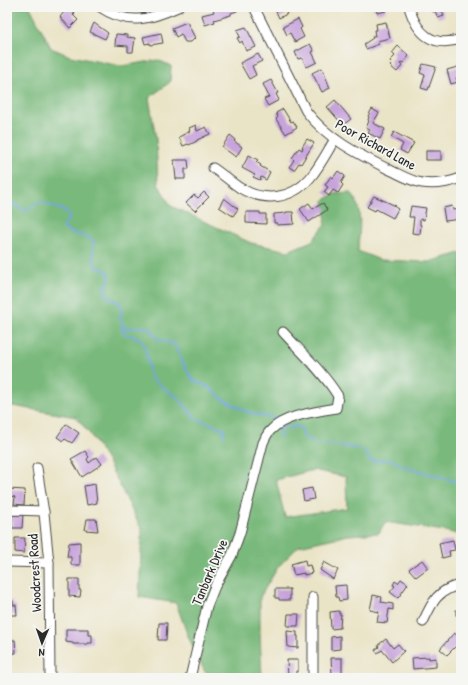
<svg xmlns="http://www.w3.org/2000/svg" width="468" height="685" font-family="'Patrick Hand',sans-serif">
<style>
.forest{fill:#79b97b;stroke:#527253;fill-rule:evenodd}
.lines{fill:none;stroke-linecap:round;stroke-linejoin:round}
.stream{stroke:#73a6df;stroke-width:2}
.building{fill:#c7a3dc}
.minor-casing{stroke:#484742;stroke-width:11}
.minor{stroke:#fff;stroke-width:9}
.labels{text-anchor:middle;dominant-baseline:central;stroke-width:3.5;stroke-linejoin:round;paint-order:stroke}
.street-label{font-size:14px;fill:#2b2b2b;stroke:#f6f6f2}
</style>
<rect width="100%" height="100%" fill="#f6f6f2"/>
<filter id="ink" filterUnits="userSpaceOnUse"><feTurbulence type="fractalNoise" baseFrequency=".025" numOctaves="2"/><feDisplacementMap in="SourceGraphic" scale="8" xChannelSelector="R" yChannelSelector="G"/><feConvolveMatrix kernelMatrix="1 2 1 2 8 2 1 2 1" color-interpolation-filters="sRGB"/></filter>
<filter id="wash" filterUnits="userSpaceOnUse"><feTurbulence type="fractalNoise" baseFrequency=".012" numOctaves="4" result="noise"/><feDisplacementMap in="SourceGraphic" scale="16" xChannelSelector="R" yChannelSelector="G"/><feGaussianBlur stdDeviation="0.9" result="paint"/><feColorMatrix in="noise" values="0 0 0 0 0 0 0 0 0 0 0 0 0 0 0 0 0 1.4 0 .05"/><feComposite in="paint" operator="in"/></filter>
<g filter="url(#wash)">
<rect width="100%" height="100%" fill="#eae4c7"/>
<path class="forest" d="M7,7h23l21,41 19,8 51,10 37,-6 13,6 -1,16 -21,16 7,41 2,45 13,22 80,37 37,8 24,-10 13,-16 1,-12 -2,-13 11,-6 16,-1c13,16 8,38 7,58l22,9 49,2 32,-9v282l-16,-4 -60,-9 -6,11 -31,2 -49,11 -21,21 -18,30v36l2,45h-25l-1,-2 -31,-4 -17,-36 -12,-33 -37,-6 3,-67 -34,-68 -18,-28 -14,-17 -69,-12zM313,470l33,7 1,31 -62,9 -9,-37z"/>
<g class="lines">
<g class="stream">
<path d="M7,198l15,12 10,-2 3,-5c9,-2 14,2 22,5 9,2 18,7 7,16v4c9,10 22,4 30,14 -1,5 -2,22 3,25 4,2 9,3 12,6 1,8 -2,11 -5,17l1,5 15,8 2,5 -2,9 3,9 4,2 19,-1 5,2 6,10 17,5 13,27 6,9 17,8 11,10 17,9 12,6 24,5 3,3"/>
<path d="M123,326l-1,5c4,6 11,4 17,7 8,5 9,31 12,40l19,15 6,3 20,23 28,10v8"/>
<path d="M281,428l3,-1c4,3 8,1 12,-1l5,2 3,9 3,2 10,4 38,5 11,4 3,8 4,1 17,-2 12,7 59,17"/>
<path d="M281,428l-2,3 2,6"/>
</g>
</g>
<g id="blocks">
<g class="building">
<path d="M68,7l7,6 -2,2 5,5 -8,8 -10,-11z"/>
<path d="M217,7h19l1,4 -6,2v2l-17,5 1,2 -10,3 -3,-10 12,-3 -1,-2 4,-1z"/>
<path d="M274,7h14l-3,2 2,5 -8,4z"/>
<path d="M373,7h12l1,4 -9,2 -1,-4 -2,1z"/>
<path d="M431,7h13v2l-2,1 2,6 -6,2 -3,-7 -2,1z"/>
<path d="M298,19l4,8 -2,2 4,8 -9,5 -5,-9 -3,2 -4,-8z"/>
<path d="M187,22l8,16 -4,4h-6l-4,-8 -5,3 -4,-9z"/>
<path d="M386,22l4,16 -13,3 2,3 -13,5 -2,-5 9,-6 -1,-2h3l-1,-6h3l-1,-6z"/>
<path d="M94,23l14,10 -3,6 -15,-7z"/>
<path d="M246,27l10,20 -10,4 -4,-10 -2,2 -3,-5 3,-1 -3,-7z"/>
<path d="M161,33l2,10 -13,2v-2l-5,1 -2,-7z"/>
<path d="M116,34l11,1v2l8,1 -2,14h-5v-6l-13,-1z"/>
<path d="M310,44l4,7 -2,1 5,10 -10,5 -5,-9 -4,1 -3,-7z"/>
<path d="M398,46l11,10 -6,7 -2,-1 -1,2 2,2 -5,6 -7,-6 2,-2 -2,-3 5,-5 -3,-3z"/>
<path d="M258,54l4,7 -10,5 4,9 -7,4 -9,-16z"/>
<path d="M423,64l13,3 -8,23 -7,-2 4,-13 -5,-2z"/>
<path d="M461,66v10l-5,2 2,4 -7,2 -4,-14z"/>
<path d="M322,68l8,20 -8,4 -10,-19z"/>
<path d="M271,80l7,13 -2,1 3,6 -11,6 -4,-7 5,-2 -6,-13z"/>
<path d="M335,100l16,19 -8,6 -16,-18z"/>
<path d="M283,109l8,13 2,-1 4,6 -11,7 -10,-15 2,-2 -2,-4z"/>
<path d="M372,109l7,4 -6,10 12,6 -5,10 -12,-6 2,-3 -4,-2 3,-7 -1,-1 1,-3 -1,-1z"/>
<path d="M196,125l1,6 9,-4 4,7 -13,6v1l-8,4 -1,-1 -5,2 -4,-9 11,-6 -1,-3z"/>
<path d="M394,132l20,11 -7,11 -7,-4 3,-6 -12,-7z"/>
<path d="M230,135l5,4 -1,2 8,6 -6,10 -14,-10z"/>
<path d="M307,139l7,4 -13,21 -2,-1 -5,7 -5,-3 5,-7 -2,-2 7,-10 3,2 1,-3h-1z"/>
<rect x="426" y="151" width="15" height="9"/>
<path d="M249,155l9,5 -2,2 5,3 -1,1 10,6 -4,8 -5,-3 -1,3 -7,-3 2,-2 -13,-7z"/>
<path d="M174,160h14l1,9h-4v10h-9z"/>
<path d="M338,171l7,5 -4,7 2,2 -5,8 -5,-3 -4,6 -5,-4 4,-5 -3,-2 6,-9 2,2z"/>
<path d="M204,192l5,5 -14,14 -9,-8 8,-8 4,3z"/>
<path d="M374,196l22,10 -1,1 3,2 -5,9 -17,-9 -1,2 -8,-4z"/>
<path d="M224,198l14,11 -5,7 -14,-9z"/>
<path d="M309,203l4,6 10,-6 4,7 -18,12 -9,-13z"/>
<path d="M411,206l15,2 -2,12 -4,-1v6h1l-1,9 -8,-1 2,-16h-5z"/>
<path d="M452,206l1,4 8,-1v10l-16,2 -2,-13z"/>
<path d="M246,212h14v2h6v10l-20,-1z"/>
<path d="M286,212h7l1,12 -17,1v-2h-3v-9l12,-1z"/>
<path d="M66,424l13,9 -7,10 -7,-4 -2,2 -6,-4z"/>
<path d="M85,451l4,6 -2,2 2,4 8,-6 5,7 -20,13 -11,-18z"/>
<path d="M95,484l2,19 -10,2 -3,-19z"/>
<path d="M312,488l2,11 -10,2 -2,-11z"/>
<path d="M9,489l16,1 -1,15 -10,-1 1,-7 -6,-1z"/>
<path d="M12,515h11l-1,13h-10z"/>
<path d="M87,519h9l2,12 -13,-1z"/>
<path d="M15,538h10l-1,15 -9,-1z"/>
<path d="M453,540l2,10 -6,1 1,5 -8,2 -3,-15z"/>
<path d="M80,542v23h-9v-8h-4l2,-14z"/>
<path d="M305,560l1,6 4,-1 2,8 -8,2v-2l-10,2 -3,-11z"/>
<path d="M422,560l6,8 -12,9 -7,-8z"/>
<path d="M324,562l14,8 -5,9 -13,-9z"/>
<path d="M69,579h10v11h2l-1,7 -11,-1z"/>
<path d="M401,579l7,5 -10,14 -8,-6 5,-6 -2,-1 2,-4 3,2z"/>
<path d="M346,585l1,15 -8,1 -1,-4h-2l-1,-11z"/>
<path d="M275,589h15v11h-11v-2h-4z"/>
<path d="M373,595l9,2 -1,5 12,2v6l-4,-1 -2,14 -10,-1 2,-10 -9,-2z"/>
<path d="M7,601h6v4h3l1,10h-10z"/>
<rect x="456" y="610" width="5" height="5"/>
<path d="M339,611v3h2l-1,14 -9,1 -1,-17z"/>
<path d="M288,614h11l-1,12h-11z"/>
<path d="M159,623h8l-1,17h-8z"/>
<path d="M66,629h22v6h4v8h-4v1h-15v-1l-7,-1z"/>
<path d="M287,631l10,1v4h1v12l-10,-1z"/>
<path d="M454,633l7,5v3l-14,14 -7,-6z"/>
<path d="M340,636v13l-9,1v-13z"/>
<path d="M386,639l7,9 5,-4 6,7 -12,11 -10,-12 -5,3 -2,-3 4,-3 -1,-2z"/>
<path d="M7,640h8l1,13h-3v2h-6z"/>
<path d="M429,657v2l7,-1v9l-23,2 -1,-11z"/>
<path d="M331,658h11v16h-10z"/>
<path d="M287,660h11v12h-2v4h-8z"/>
</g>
</g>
</g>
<g filter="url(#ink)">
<use href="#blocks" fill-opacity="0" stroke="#484742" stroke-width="1"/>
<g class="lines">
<g class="minor-casing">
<g id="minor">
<path d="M100,7c28,19 49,13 78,0"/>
<path d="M254,7l52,104c20,27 52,43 82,58 11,5 22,12 34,14 14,2 26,0 39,-5"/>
<path d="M409,7c8,27 23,41 52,32"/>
<path d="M213,168c9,6 18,14 27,20 24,14 51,12 70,-10 10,-12 17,-26 25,-39"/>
<path d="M37,468l7,45 5,50 1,115"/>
<path d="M7,513l4,-3 33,1"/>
<path d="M7,562l42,1"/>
<path d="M313,597v81"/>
<path d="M423,622c9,-20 15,-33 38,-37"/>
<path d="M190,678l17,-72 8,-20 17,-31 8,-22 23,-90c2,-4 4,-10 8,-13 14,-15 45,-18 65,-22l2,-12c-15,-24 -36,-43 -55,-64"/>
</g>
</g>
<use href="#minor" class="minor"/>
</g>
</g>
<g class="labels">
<g class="street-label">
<text transform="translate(376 144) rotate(29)">Poor Richard Lane</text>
<text transform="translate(209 572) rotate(-67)">Tanbark Drive</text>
<text transform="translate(34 573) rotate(-93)">Woodcrest Road</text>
</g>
</g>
<rect width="468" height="685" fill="none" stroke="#f6f6f2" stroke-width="24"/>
<g transform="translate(42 643) rotate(182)" stroke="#f6f6f2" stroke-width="3" paint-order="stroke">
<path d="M0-3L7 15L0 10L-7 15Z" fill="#2b2b2b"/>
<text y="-6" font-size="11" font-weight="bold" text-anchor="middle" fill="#2b2b2b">N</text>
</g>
</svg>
